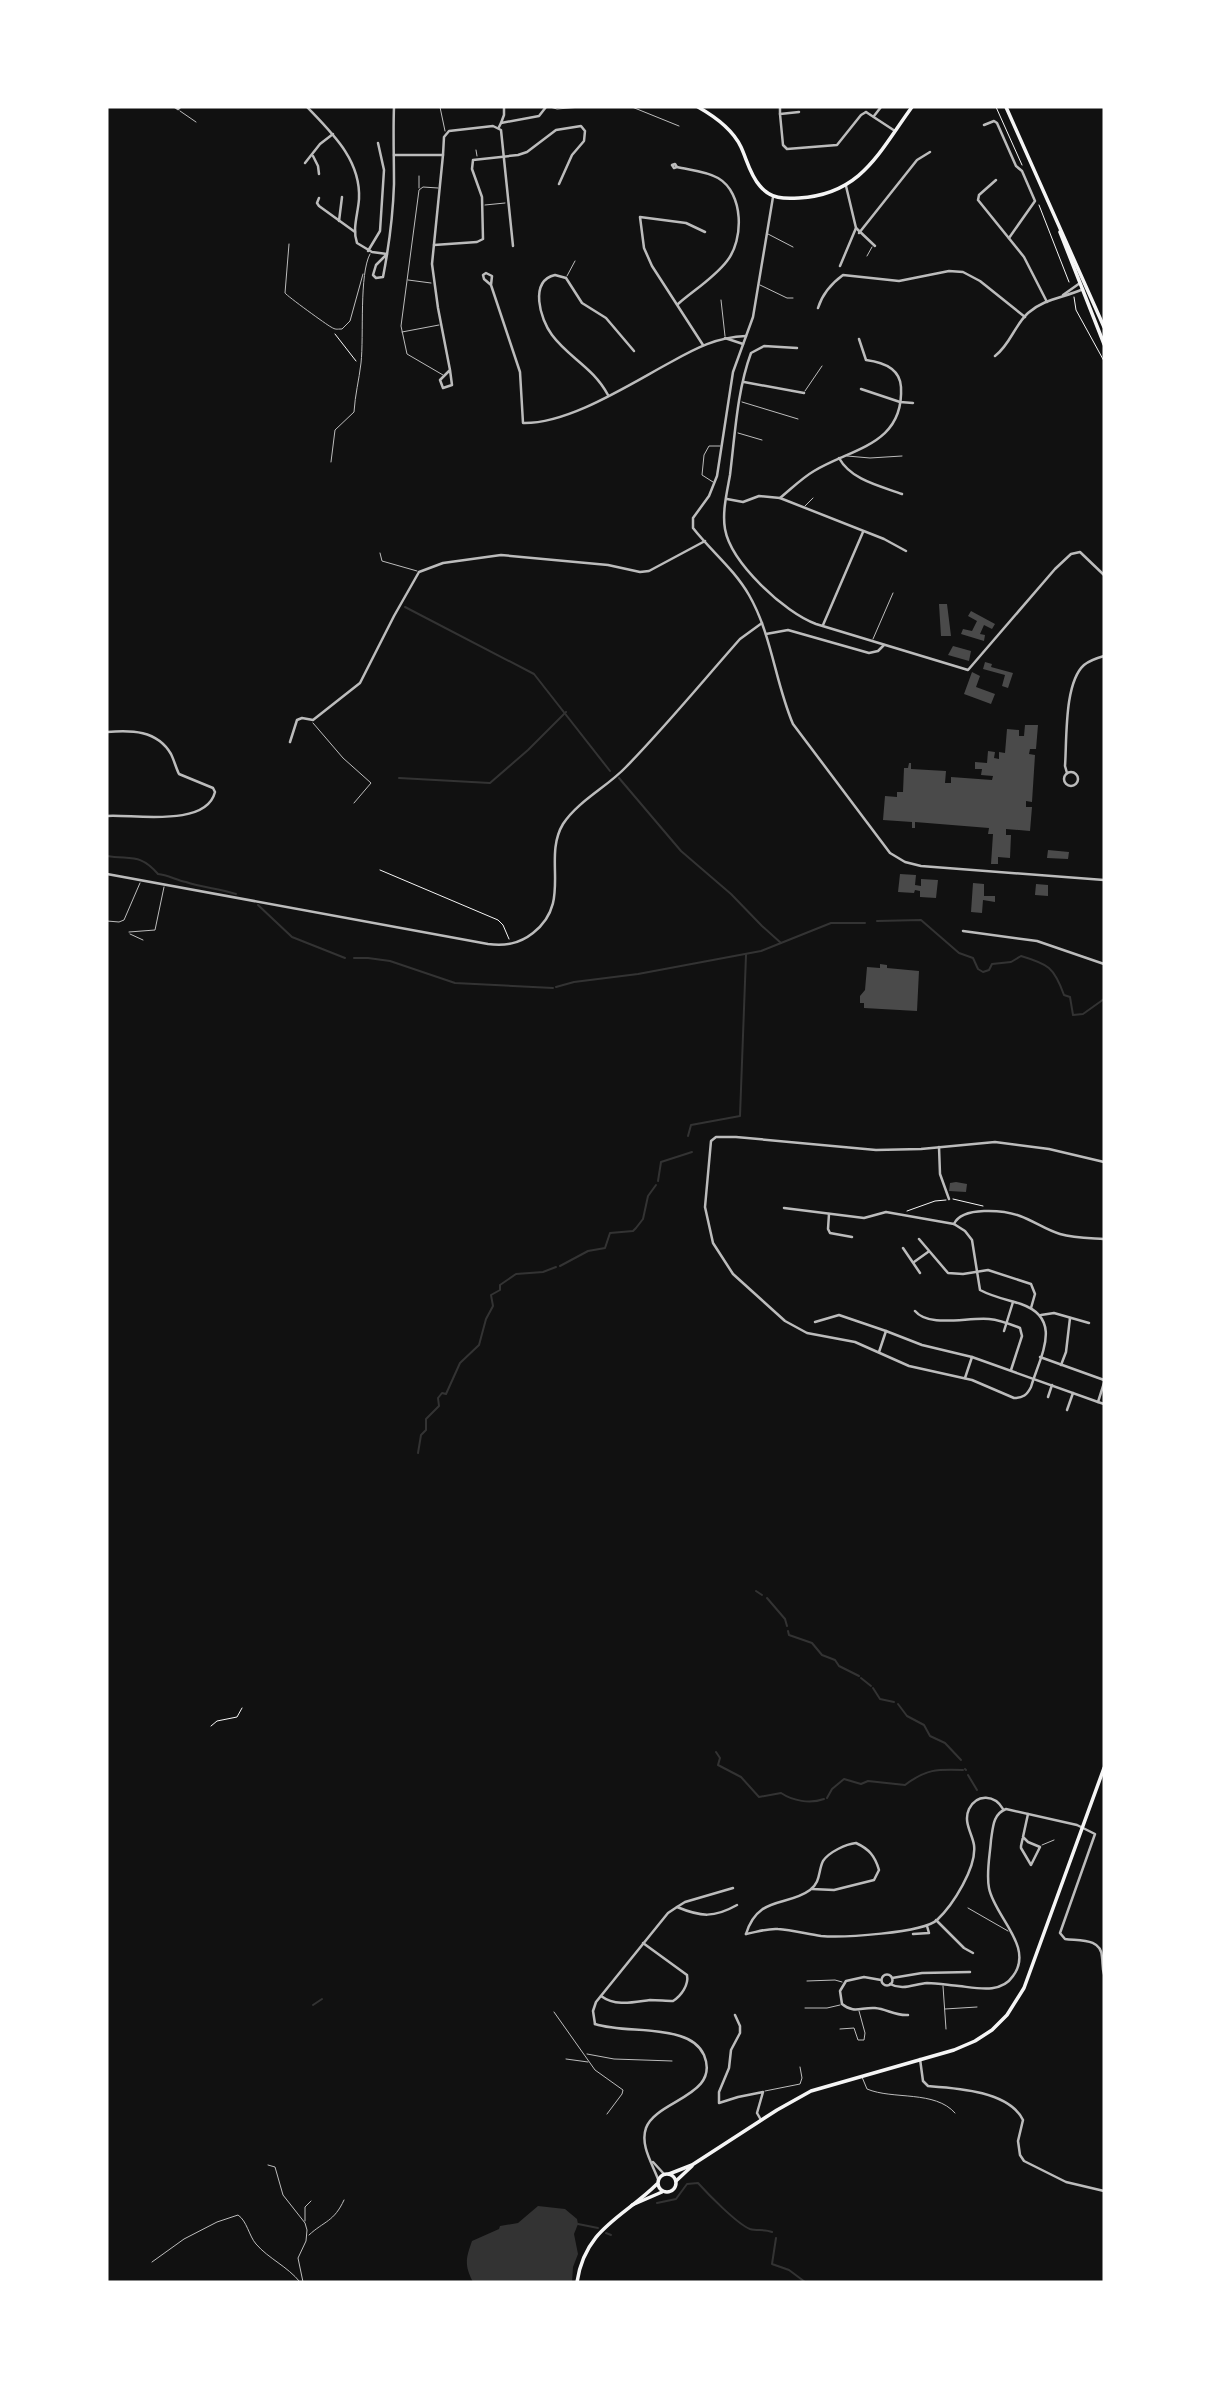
<svg xmlns="http://www.w3.org/2000/svg" width="1211" height="2389" font-family="Arial,sans-serif">
<style>
.water{fill:#333}
.lines{fill:none;stroke-linecap:round;stroke-linejoin:round}
.stream{stroke:#333;stroke-width:2}
.building{fill:#4a4a4a}
.path{stroke:#f5f5f5;stroke-width:1}
.service{stroke:#bcbcbc;stroke-width:1}
.minor{stroke:#bcbcbc;stroke-width:2.5}
.tertiary{stroke:#bcbcbc;stroke-width:2.5}
.secondary{stroke:#f5f5f5;stroke-width:3.5}
</style>
<rect width="100%" height="100%" fill="#111"/>
<path class="water" d="M538,2206l27,3 12,10 1,5 -4,10 4,20 -5,13 -1,15h-99c-9,-17 -7,-24 -1,-41l27,-12 1,-3 18,-3z"/>
<g class="lines">
<g class="stream">
<path d="M405,607l129,67 76,97"/>
<path d="M399,778l91,5 38,-33 38,-38"/>
<path d="M619,778l62,73 50,43 31,32 19,17 50,-20h34"/>
<path d="M107,856c24,4 33,-3 51,18 10,1 18,6 28,8 15,5 33,7 50,12"/>
<path d="M258,905l34,32 53,21"/>
<path d="M877,921l44,-1 38,33 14,5 5,11 5,3 6,-2 3,-6 19,-2 10,-6c27,8 33,11 43,39l6,2 3,18 10,-1 21,-15"/>
<path d="M354,958h14l22,3 65,22 98,5"/>
<path d="M556,987l18,-5 64,-8 123,-23 20,-8"/>
<path d="M688,1136l3,-11 49,-9 6,-161"/>
<path d="M658,1181l3,-19 31,-10"/>
<path d="M560,1266l28,-15 17,-3 5,-15 23,-2 3,-3 7,-9 5,-23 8,-11"/>
<path d="M418,1453l3,-18 5,-5v-11l13,-13 -1,-8 4,-5 4,1 14,-31 19,-18 7,-26 7,-13 -2,-11 9,-5v-5l16,-11 27,-2 13,-5"/>
<path d="M756,1591l6,4"/>
<path d="M767,1598l18,21 2,7"/>
<path d="M788,1631l1,4 23,8 10,12 13,5 4,6 20,10"/>
<path d="M861,1678l10,8"/>
<path d="M873,1688l7,11 14,3"/>
<path d="M898,1704l9,12 17,9 6,11 15,7 16,17"/>
<path d="M716,1752l4,6 -2,7 23,12 18,20 22,-4c12,8 29,11 43,6"/>
<path d="M965,1769l1,1"/>
<path d="M968,1775l9,15"/>
<path d="M827,1798l5,-9 12,-10 17,5 7,-3 37,4c21,-16 32,-16 58,-15"/>
<path d="M313,2005l9,-6"/>
<path d="M657,2203l19,-4 11,-15 11,-1c9,10 39,41 52,46 7,2 15,0 22,3"/>
<path d="M578,2224l20,4"/>
<path d="M606,2233l5,2"/>
<path d="M776,2238l-4,26 17,6 16,12"/>
</g>
</g>
<g class="building">
<path d="M939,604h8l4,32h-10z"/>
<path d="M971,611l24,13 -3,5 -8,-4 -4,9 5,1 -1,6 -23,-7 2,-5 9,2 5,-10 -9,-5z"/>
<path d="M953,646l18,5 -2,10 -21,-6z"/>
<path d="M985,662l7,2 -1,3 22,6 -5,15 -6,-2 3,-11 -22,-6z"/>
<path d="M972,672l8,4 -4,11 19,7 -4,10 -27,-10z"/>
<path d="M1025,725h13l-2,24h-6l-1,5 6,1 -3,47 -6,-1v6h6l-2,24 -24,-2v6h5l-1,23 -12,-1v7h-7l2,-30h-5l1,-6 -74,-6v6h-3v-6l-29,-2 2,-24 12,1v-5h6l1,-24h4l1,-5h2v6l35,2 -1,12h6v-6l41,3 1,-4 -12,-1 1,-6h-7v-7l12,1 1,-12 7,1 -1,6 5,1v-7l6,1 2,-24 12,1v6h5z"/>
<path d="M1048,850l21,2 -1,7 -21,-1z"/>
<path d="M900,874l16,1 -1,10 6,1v-7l17,1 -2,18 -16,-1v-6l-5,-1 -1,3 -16,-1z"/>
<path d="M973,883l11,1v12h11v6l-12,-2 -1,13 -11,-1z"/>
<path d="M1036,884l12,1v11l-13,-1z"/>
<path d="M880,964l7,1v3l32,3 -2,40 -53,-3v-5h-4v-7l5,-6 2,-23 13,1z"/>
<path d="M956,1182l11,2 -1,8 -17,-1 1,-8z"/>
</g>
<g class="lines">
<g class="path">
<path d="M996,107l26,58"/>
<path d="M1039,205l30,77"/>
<path d="M1074,297l2,13 28,51"/>
<path d="M335,334l21,27"/>
<path d="M380,870l118,50 5,5 6,14"/>
<path d="M953,1199l30,7"/>
<path d="M907,1211l28,-10 11,-1"/>
<path d="M211,1726l6,-5 20,-4 5,-9"/>
</g>
<g class="service">
<path d="M440,107l5,24"/>
<path d="M550,107l7,2 24,-2"/>
<path d="M632,107l47,19"/>
<path d="M180,111l16,11"/>
<path d="M476,150l1,6"/>
<path d="M419,176v12"/>
<path d="M438,188l-15,-1 -4,3 -18,136 6,28 36,21"/>
<path d="M485,205l20,-2"/>
<path d="M768,234l25,13"/>
<path d="M289,244l-4,49c2,3 42,32 46,34 5,3 5,2 11,2l8,-8 13,-47"/>
<path d="M867,256l5,-9"/>
<path d="M567,276l8,-15"/>
<path d="M408,280l23,3"/>
<path d="M760,285l27,13h6"/>
<path d="M721,300l4,36"/>
<path d="M402,332l37,-7"/>
<path d="M805,391l17,-25"/>
<path d="M742,402l56,17"/>
<path d="M738,433l24,7"/>
<path d="M847,456l23,2 32,-2"/>
<path d="M331,462l4,-32 19,-18c1,-17 5,-32 7,-49 3,-27 -2,-89 9,-109"/>
<path d="M713,482l-11,-7 2,-20 5,-9h11"/>
<path d="M805,506l8,-8"/>
<path d="M380,553l2,8 35,10"/>
<path d="M873,639l20,-46"/>
<path d="M313,723l30,35 28,25 -17,20"/>
<path d="M107,921l12,1 5,-2 16,-37"/>
<path d="M129,932l26,-2 9,-43"/>
<path d="M130,934l13,6"/>
<path d="M1042,1845l12,-5"/>
<path d="M968,1908l40,23"/>
<path d="M807,1981l28,-1 7,2"/>
<path d="M943,1986l3,43"/>
<path d="M805,2008h22l13,-3"/>
<path d="M945,2009l32,-2"/>
<path d="M554,2012l41,58 28,20 -1,4 -15,20"/>
<path d="M840,2029l14,-1 4,12h6l1,-7 -6,-22"/>
<path d="M587,2054l27,5 58,2"/>
<path d="M566,2059l22,3"/>
<path d="M862,2077l5,12c26,11 68,1 88,24"/>
<path d="M765,2091l35,-7 2,-6 -2,-11"/>
<path d="M268,2165l7,2 8,28 22,28 2,7 -1,11 -8,17 5,24"/>
<path d="M305,2221v-14l6,-6"/>
<path d="M309,2235c15,-14 25,-13 35,-35"/>
<path d="M152,2262l32,-23 33,-17 21,-7c9,6 11,21 18,29 13,15 31,22 44,38"/>
</g>
<g class="minor">
<path d="M175,107l3,2 2,-2"/>
<path d="M307,107c25,26 54,53 52,92 -1,15 -7,30 -2,44l15,9 15,2"/>
<path d="M780,107v7"/>
<path d="M799,112l-19,2 3,31 4,4 50,-4 24,-30 5,-3"/>
<path d="M866,112l29,19"/>
<path d="M874,116l7,-9"/>
<path d="M501,123l3,-8v-8"/>
<path d="M984,125l10,-4 3,2 19,43 6,5 13,30 -26,37"/>
<path d="M499,127l2,-4 38,-7 7,-9"/>
<path d="M394,155h49l-11,109 6,44 12,62 -10,10 3,8 9,-3 -2,-15"/>
<path d="M443,155l1,-18 5,-6 44,-5 8,4 12,116"/>
<path d="M313,156l5,10 1,8"/>
<path d="M305,163l15,-19 13,-10"/>
<path d="M677,167l-3,1 -2,-3 3,-1 2,3c13,3 29,4 41,11 26,15 26,62 9,83 -13,17 -33,29 -49,43"/>
<path d="M996,180l-17,15 -1,5 46,57 23,45"/>
<path d="M319,198l-2,5 2,3 36,26"/>
<path d="M339,221l3,-24"/>
<path d="M856,228l19,18"/>
<path d="M859,233l58,-73 13,-8"/>
<path d="M434,245l43,-3 6,-3 -1,-42 -10,-28 1,-9 45,-5 9,-3 29,-22 25,-4 4,5 -1,10 -12,14 -13,29"/>
<path d="M368,251l12,-20 4,-61 -6,-27"/>
<path d="M387,254l-11,11 -3,10 3,3 7,-1c6,-31 10,-62 11,-93 0,-26 -1,-52 0,-77"/>
<path d="M840,266l16,-38 -10,-42"/>
<path d="M491,285l-7,-6 -1,-4 3,-2 6,3 -1,9 29,87 3,51c46,1 107,-39 148,-61 25,-14 46,-25 75,-26"/>
<path d="M1063,295l17,-12"/>
<path d="M818,308c4,-13 14,-25 25,-33l56,6 50,-10 14,1 17,9 45,36"/>
<path d="M725,338l18,6"/>
<path d="M703,345l-51,-79 -8,-18 -4,-31 46,6 19,9"/>
<path d="M797,348l-33,-2 -13,7c-14,38 -16,82 -21,122 -3,17 -8,37 -5,54 6,34 60,84 91,95l152,46 87,-101 16,-15 9,-2 24,23"/>
<path d="M995,356c15,-11 19,-30 33,-43 17,-15 36,-15 55,-24"/>
<path d="M744,382l60,11"/>
<path d="M861,389l39,13 13,1"/>
<path d="M608,395c-15,-28 -39,-37 -56,-60 -12,-16 -23,-54 3,-60l11,3 16,25 24,15 28,33"/>
<path d="M839,458c12,22 41,28 63,36"/>
<path d="M780,498c11,-9 22,-20 34,-27 38,-23 90,-26 87,-84 -1,-19 -19,-25 -35,-27l-7,-21"/>
<path d="M727,499l16,3 16,-6 21,2 104,41 22,12"/>
<path d="M823,625l40,-93"/>
<path d="M766,634l22,-4 81,23 9,-2 6,-6"/>
<path d="M107,732c24,-2 50,-2 64,22 3,6 5,14 8,20l34,14 2,4c-9,36 -82,22 -108,24"/>
<path d="M290,742l7,-22 5,-2 11,2 47,-37 34,-67 25,-44 24,-9 58,-8 107,10 32,7 9,-1 56,-30"/>
<circle cx="1071" cy="779" r="7"/>
<path d="M1067,773l-2,-7c2,-27 -1,-83 19,-101 6,-5 13,-7 20,-9"/>
<path d="M107,874l381,70c17,2 31,0 45,-11 40,-31 9,-74 30,-109 15,-23 44,-37 63,-57 40,-41 76,-85 114,-128l22,-16"/>
<path d="M963,931l74,10 67,23"/>
<path d="M939,1147l1,27 9,25"/>
<path d="M784,1208l80,10 22,-6 68,12 11,7 7,9 8,50c13,7 28,10 41,14 43,15 19,52 10,83 -4,8 -8,11 -17,11l-42,-18 -63,-14 -54,-24 -48,-9 -22,-12 -52,-47 -20,-31 -8,-36 6,-66 5,-4h20l140,13 45,-1 74,-7 54,7 55,13"/>
<path d="M829,1214l-1,15 2,4 22,4"/>
<path d="M954,1224c8,-18 50,-14 66,-8 14,5 26,14 40,18 14,4 30,4 44,5"/>
<path d="M919,1239l29,34 15,1 25,-4 43,14 4,10 -4,14"/>
<path d="M903,1248l17,25"/>
<path d="M914,1262l14,-10"/>
<path d="M915,1311c14,17 52,6 74,8 11,1 21,5 31,9l2,8 -11,34"/>
<path d="M1041,1315l13,-2 35,10"/>
<path d="M815,1322l24,-7 47,16"/>
<path d="M1004,1331l9,-29"/>
<path d="M879,1352l7,-21 36,14 50,12"/>
<path d="M1040,1357l64,23"/>
<path d="M1061,1365l5,-13 4,-34"/>
<path d="M965,1378l7,-21 126,45"/>
<path d="M1104,1383l-6,19 6,2"/>
<path d="M1048,1397l4,-12"/>
<path d="M1067,1410l6,-17"/>
<path d="M1023,1837l5,5 12,5 -9,18 -10,-17v-2l7,-32"/>
<path d="M677,1907l8,-5 48,-14"/>
<path d="M936,1920l28,28 9,5"/>
<path d="M746,1934c11,-2 22,-6 32,-5 14,1 29,5 43,7 20,2 102,-3 116,-16 16,-15 40,-53 37,-75 -2,-12 -11,-23 -5,-36 8,-16 26,-14 34,0"/>
<path d="M746,1934c12,-39 41,-27 64,-44 11,-8 8,-19 13,-29 6,-9 23,-17 33,-18 13,6 19,13 23,27l-5,10 -40,10 -22,-1"/>
<path d="M913,1934l16,-1 -2,-7"/>
<circle cx="887" cy="1980" r="5.5"/>
<path d="M892,1978l30,-5 48,-1"/>
<path d="M881,1980l-17,-3 -18,4 -6,10 2,13c12,10 19,3 33,4 12,1 20,8 33,7"/>
<path d="M890,1984c13,7 24,0 37,-1 10,0 21,2 32,3 18,2 42,8 54,-10 22,-29 -19,-60 -24,-88 -3,-15 1,-33 2,-48 2,-13 2,-26 15,-31l71,16 18,9 -35,99 5,6c15,2 36,-1 37,18 1,7 0,11 2,17"/>
<path d="M601,1996c15,11 33,6 49,4 8,0 16,1 23,1 8,-5 16,-16 14,-26l-44,-32"/>
<path d="M735,2015l5,11v7l-9,17 -2,18 -10,24v11l19,-6 25,-5 -6,21 4,7"/>
<path d="M595,2024l-2,-13 3,-9 72,-89 9,-6c24,10 37,11 60,-2"/>
<path d="M920,2059l3,22 5,5c28,2 81,5 95,34l-5,21 2,14 4,6 42,21 38,9"/>
</g>
<g class="tertiary">
<path d="M773,197l-20,120 -20,55 -16,104 -8,20 -16,22v10c18,23 41,41 56,67 23,40 26,87 44,129l97,129 15,9 16,4 183,14"/>
<path d="M595,2024c25,8 56,3 85,12 10,3 19,8 24,19 17,41 -48,45 -58,73 -6,17 6,35 12,51"/>
<path d="M653,2162l11,12"/>
</g>
<g class="secondary">
<path d="M698,107c16,9 35,23 43,40 6,13 9,28 19,39 11,13 24,13 39,12 63,-4 80,-46 113,-91"/>
<path d="M1006,107l98,220"/>
<path d="M1060,232l44,112"/>
<circle cx="667" cy="2183" r="9"/>
<path d="M669,2174l23,-9 85,-55 34,-19 143,-41 21,-9 17,-11 15,-15 17,-27 80,-220"/>
<path d="M676,2181l16,-15"/>
<path d="M632,2205l30,-13"/>
<path d="M577,2282c8,-54 47,-65 80,-98"/>
</g>
</g>
<rect width="1211" height="2389" fill="none" stroke="#ffffff" stroke-width="217"/>
</svg>
